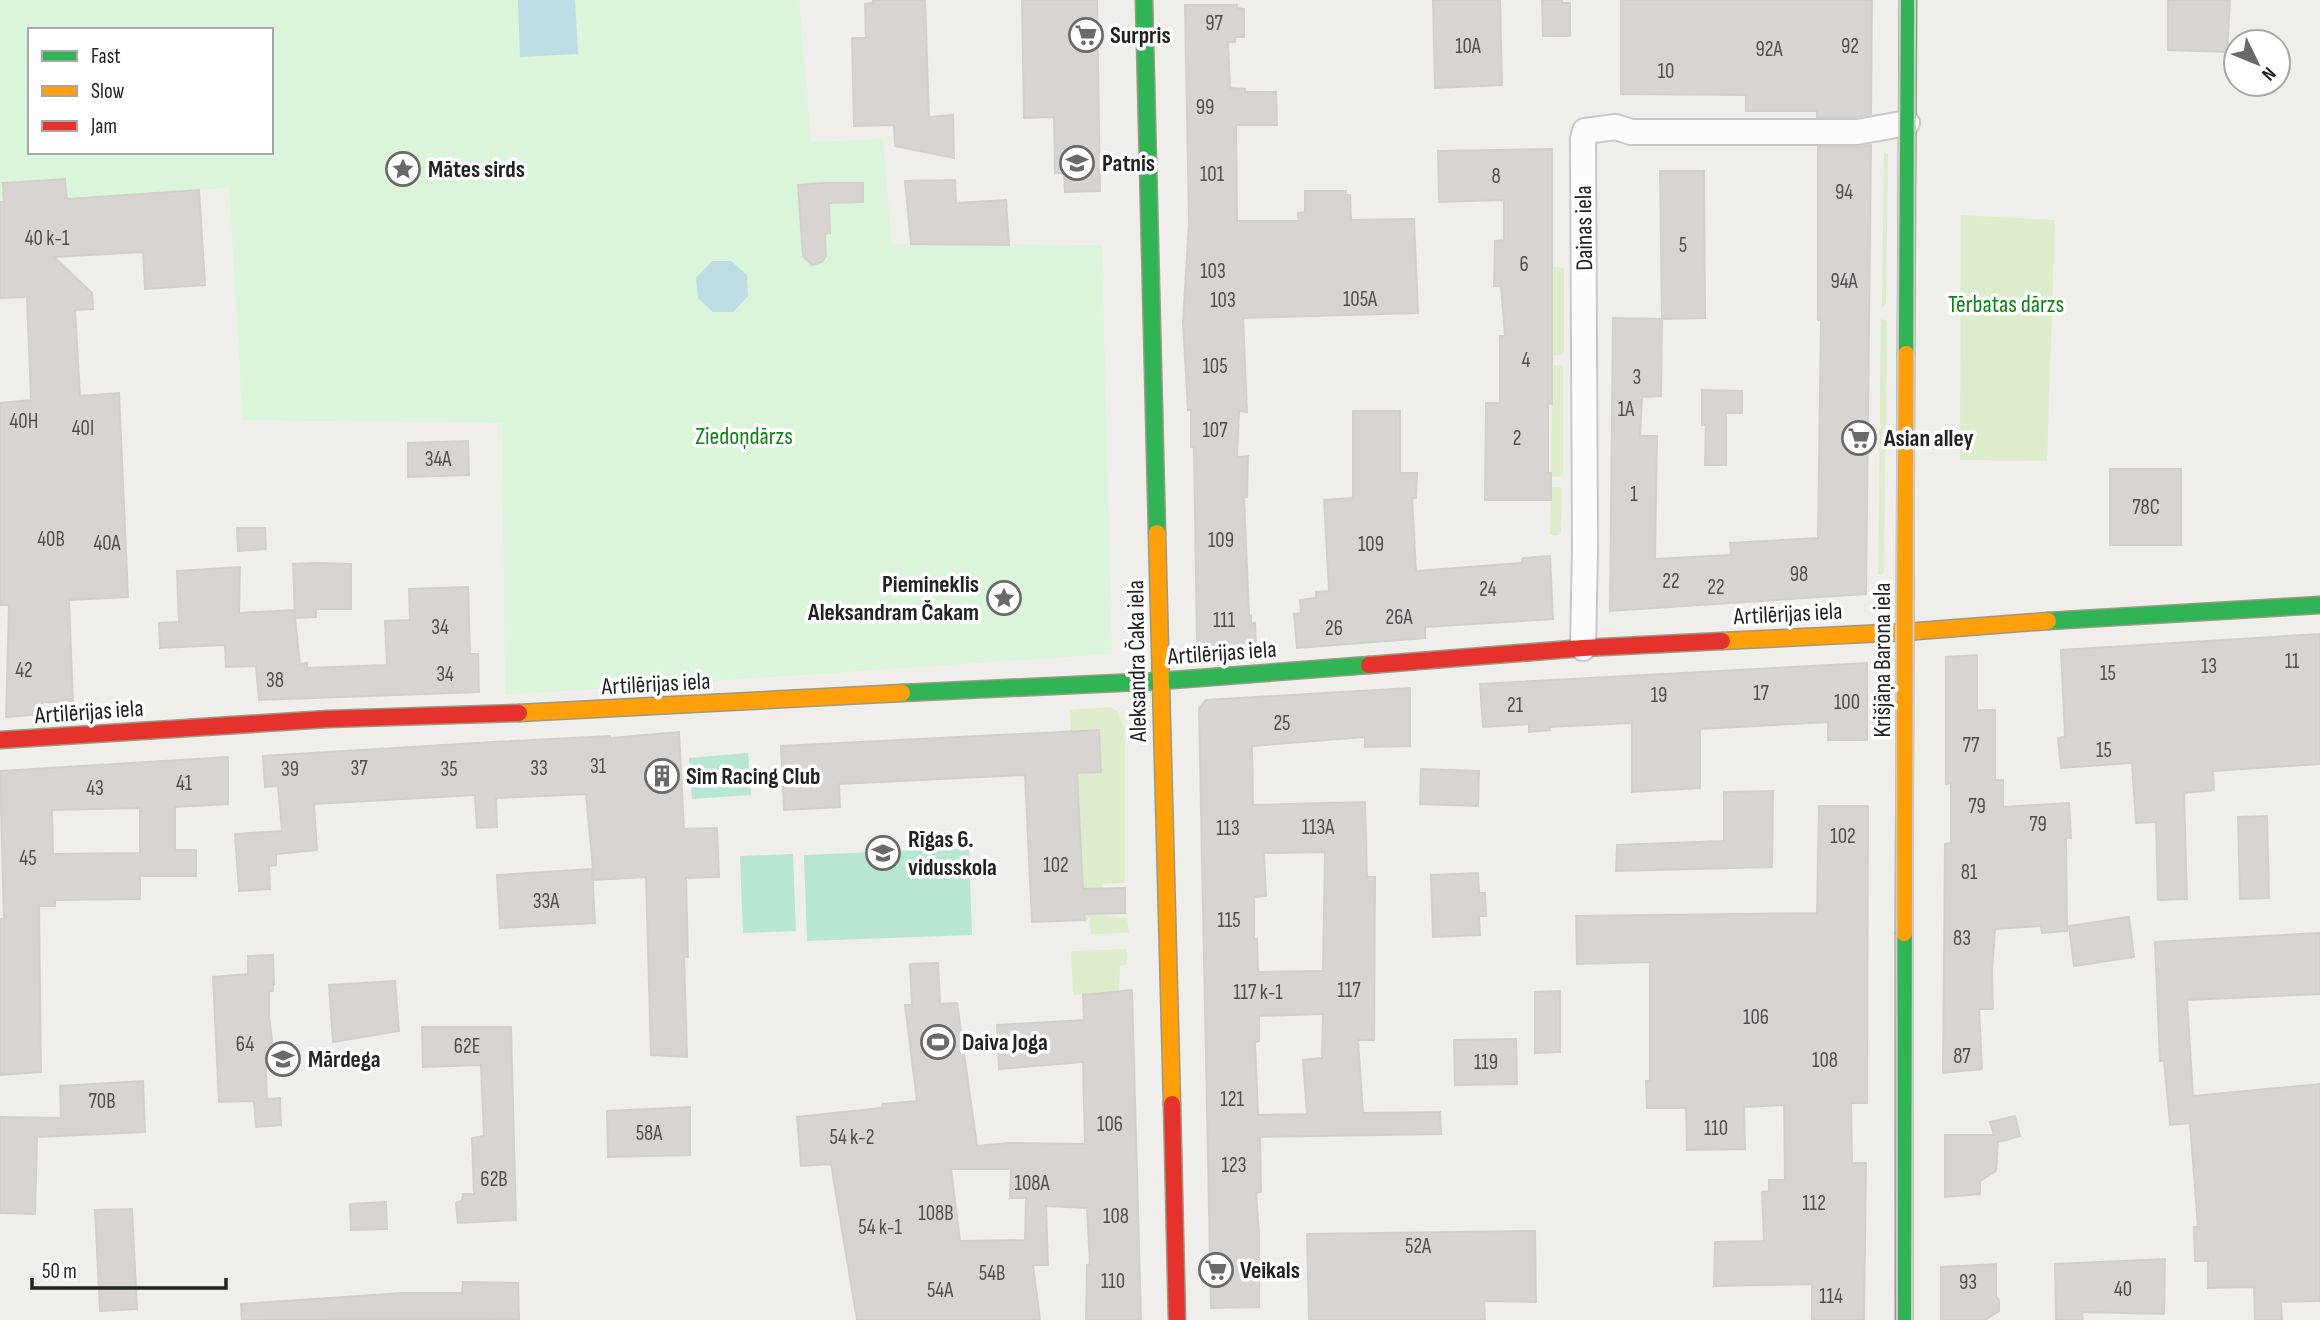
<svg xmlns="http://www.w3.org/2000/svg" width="2320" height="1320" font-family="'Sofia Sans Condensed',sans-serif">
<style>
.grass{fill:#ddeccb}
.park{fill:#daf5da;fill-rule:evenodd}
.pitch{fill:#b7e6d2}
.water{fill:#bfdbe3}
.building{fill:#d7d4d2;stroke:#d3d0cc;stroke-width:2;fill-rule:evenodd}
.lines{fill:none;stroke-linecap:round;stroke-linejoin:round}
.street-casing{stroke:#c9c8c7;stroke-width:28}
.fast-casing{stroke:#999a82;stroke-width:19}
.slow-casing{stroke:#999a82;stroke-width:19}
.jam-casing{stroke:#999a82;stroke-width:19}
.street{stroke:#fdfcfc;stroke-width:24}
.fast{stroke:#30b455;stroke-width:16}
.slow{stroke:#ff9f0a;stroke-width:16}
.jam{stroke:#e5322d;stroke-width:16}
.tram{stroke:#ccc;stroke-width:2}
.labels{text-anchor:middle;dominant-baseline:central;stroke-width:7;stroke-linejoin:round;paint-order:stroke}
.number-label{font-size:21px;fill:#4f4e4e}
.poi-label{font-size:24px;font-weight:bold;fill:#222;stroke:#fff;text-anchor:start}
.street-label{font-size:24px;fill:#222;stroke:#fff}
.park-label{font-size:24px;fill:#0c8416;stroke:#fff}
</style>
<rect width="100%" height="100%" fill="#f0eeeb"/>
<g class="grass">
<path d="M1884,152l4,2 -2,150 -4,3z"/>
<path d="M1961,215l94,5 -8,241 -87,-1z"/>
<path d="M1553,267l11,1v84l-3,3h-9z"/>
<path d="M1881,319l6,2 -3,251 -3,3h-3z"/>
<path d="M1561,365l2,2v106l-3,4h-9l1,-111z"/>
<path d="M1551,487h9l2,3 -1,42 -3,3h-8z"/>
<path d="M1110,707l7,4 8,17v155l-22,1 1,32 23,2 2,15 -38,1 -1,-16 -5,2 -8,-147 24,-1 -2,-41 -28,1 -1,-22z"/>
<path d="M1127,949v15l-7,2 -1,25 -46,4 -2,-44z"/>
</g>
<path class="park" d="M0,0h799l12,142 72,-3 9,105 210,1 10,409 -607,41 -3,-272 -259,-3 -14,-232 -229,14zM30,30h241v122h-241z"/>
<g class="pitch">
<path d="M748,753l3,42 -59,4 -3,-41z"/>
<path d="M969,848l3,87 -165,6 -3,-86z"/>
<path d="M793,854l3,77 -53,2 -3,-77z"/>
</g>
<g class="water">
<path d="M518,0h57l3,54 -58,3z"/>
<path d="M712,261h19l16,14 1,21 -15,16h-20l-15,-14 -2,-20z"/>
</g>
<g class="building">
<path d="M873,0h52l4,117 24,-2 1,43 -59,-12 -1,-21 -40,1 -2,-88h14l-1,-34 8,-1z"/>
<path d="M1022,0h75l3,191 -35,1 -1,-19h-9l-1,-56 -30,1z"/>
<path d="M1433,0h67l2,85 -67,3z"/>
<path d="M1542,0h20v3h8v33h-27z"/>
<path d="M1621,0h251l-1,114 -15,3h-39v-6h-71v-16l-125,-1z"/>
<path d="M2168,0h62l-3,52 -59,-2z"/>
<path d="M1185,5h52v3l7,1v28h-9v5h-7l2,46 15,1v3h31l1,33h-41l1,96h62l-1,-8 7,-1v-21h41l-1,4h5l1,25 63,-1 4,94 -175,5 4,94 -8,-1 -2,46 11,-1 -1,41h-3l5,118h2v9l4,-1 1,24 -51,3 -8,-8 -3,-195h-3v-37h-3l-5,-88 6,-100z"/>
<path d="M1871,145l-5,449 -256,17 3,-293 49,1 -1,77 -19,1 -2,39h17l-2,123 76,-4 -1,-12 88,-5 3,-218h-3v-173h39z"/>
<path d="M1552,149v255h-4v69h3v27h-66l1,-97h14v-67h5l-4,-50h-7l1,-45 9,-1v-40l-65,2 -1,-51z"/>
<path d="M1660,171h44l1,147 -43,1z"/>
<path d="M65,179l2,20 132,-9 6,95 -60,4 -2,-37 -89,5 38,36 1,16 -18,1 5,86 39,-3 9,204 -59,3 4,102h-31l1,12 -37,3 3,-112h-9v-202l31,-3 -4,-103 -27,1v-96h4l-1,-19z"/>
<path d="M955,180l1,23 50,-3 3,45 -98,-1 -6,-63z"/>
<path d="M824,183h39v19l-34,1 1,30 -5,1 1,22 -4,6 -10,3 -9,-9 -5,-71z"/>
<path d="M1702,390l40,1v22h-16v52h-21l1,-40h-4z"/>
<path d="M1353,411h47v62h17l-1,25h-4l4,73 105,-8 2,-5 27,-2 3,63 -128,8v11l-128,10 -3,-34 7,-1 -1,-13 16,-2v-6l13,-1 -5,-91 29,-2z"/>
<path d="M468,441l1,34 -61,2v-34z"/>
<rect x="2110" y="469" width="71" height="76"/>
<path d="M237,528h28l1,21 -28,2z"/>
<path d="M315,563l36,1v45h-35v8l-21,1 -2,-54z"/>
<path d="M240,567l-1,46 55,-3 6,54 7,-1v5l80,-3 -2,-44 25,-1 -1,-31 59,-2 2,67h8l1,38 -220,8 -3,-34 -30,1 -1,-22 -65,3 -1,-25 20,-1 -2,-51z"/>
<path d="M2320,634v130l-107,7 1,19 -30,3 3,106 -29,1 -2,-78 -20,1 -4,-60 -71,5 -3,-30 7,-1 -4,-87z"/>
<path d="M1977,655v55h18v70h8v27l66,-4 2,35h-5l1,93 -25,2 -1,-7 -46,3 -3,42 1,38h-14l3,60 -39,4 2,-229 6,-1v-60l-5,1v-127z"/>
<path d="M1867,663v77h-39v-18l-128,7v59l-68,4v-69l-83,4 1,3 -21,2v-8l-46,3 -3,-43z"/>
<path d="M1410,688v58l-45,1v-10l-113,9 1,59 112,-3 2,75h8l-1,163h-16l5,73 77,-1 1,22 -181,3 1,55 -5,1 3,41v73l-48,1 -12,-600 7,-8zM1325,852l-2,119 -65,1 -1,-33 -3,-1v-41l12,-1 -2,-43zM1323,1014l-1,44 -19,2 4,54 -49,1 -3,-73 4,-1v-25z"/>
<path d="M1099,730l2,42 -24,1 6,116 42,-1v25l-41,1 1,6 -53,2 -7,-147 -186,9 1,23 -56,3 -3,-64z"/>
<path d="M679,732l5,97 33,-1 2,49 -33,1 2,79h-4l3,100 -36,-2 -5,-178 -52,3 -8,-86 -90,4 1,29 -20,1 -2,-33 -161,9 3,46 -41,4v11l-7,1 1,23 -31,2 -4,-57 47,-3 -4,-45 -13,1 -2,-31 230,-14 117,-6v2z"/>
<path d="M228,757v47l-53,3v43h21v26h-56v23l-85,1v6h-16l2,166 -41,3v-156h4l-4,-148zM140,808v45l-87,1 -1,-44z"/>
<path d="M1421,769l58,2 -1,35 -58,-2z"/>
<path d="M1773,791l-1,76 -156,4 1,-26 107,-4v-49z"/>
<path d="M1819,806h49l-1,297h-16l1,60h14l-2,157h-52v-36l-98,2 1,-44 49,-1 -2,-49 7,-1v-11h16l-1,-75 -40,2 1,42 -58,1 -1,-42h-39l-1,-27h4v-119l-73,2 -1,-48 241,-3z"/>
<path d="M2267,816l2,82 -29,1 -2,-82z"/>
<path d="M592,869l3,54 -95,5 -3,-53z"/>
<path d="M1478,873l1,20h6l1,23h-7l1,19 -47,2 -2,-62z"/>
<path d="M2129,917l5,40 -60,9 -5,-40z"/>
<path d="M2320,933v61l-133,6 6,96 127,-12v217l-39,1 1,18h-27l-1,-33 -46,1v-27h-13l-1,-34h4l-8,-104 -20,2 -6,-64h-4l-5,-119z"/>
<path d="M273,955l1,29h-1v7h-4v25l4,31h-8l2,52 13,-1 1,27 -25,2 -2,-26 -35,1 -6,-125 35,-3v-18z"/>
<path d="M938,963l2,41 17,-1 20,143 31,-3 77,1 -2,-82 -84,7 -2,-44 87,-5 -1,-25 49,-5 9,330h-55l1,-55 3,-1 -3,-56 -41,-2 2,59h-15l7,55h-183l-26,-156 -30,2 -4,-49 85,-9 1,-4 34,-3 -12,-96h7l-2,-41zM951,1169h60l-1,29h16l-1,42 -65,1z"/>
<path d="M395,981l4,50 -66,11 -4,-57z"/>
<path d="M1560,991v61l-25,1v-61z"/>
<path d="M422,1027h89l5,193 -58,3 -2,-20 6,-2 1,-7h11l-2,-56 12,-2 -3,-71 -58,2z"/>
<path d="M1516,1039l1,45 -62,1 -1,-45z"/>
<path d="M143,1081l2,51 -108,5 -2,77 -35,-1v-96l61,1 -1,-32z"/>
<path d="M690,1107v48l-82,2 -1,-46z"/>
<path d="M2015,1116l5,20 -22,6 -2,29 -16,10v13l-35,3v-62h49l-4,-13z"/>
<path d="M386,1202l1,27 -36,1 -1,-26z"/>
<path d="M132,1209l5,100 -37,2 -5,-101z"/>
<path d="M1535,1231l1,71 -52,-1 1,19h-176l-2,-86z"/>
<path d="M2165,1259l-1,55 -82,-2 1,8h-27l-1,-56z"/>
<path d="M1996,1264v33l3,3v11l-14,9h-44v-53z"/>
<path d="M463,1282l55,1 1,36 -277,1 -1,-16 162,-11h59z"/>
</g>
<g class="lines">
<g class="street-casing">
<path id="street" d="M1583,648l2,-99 -2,-410 2,-8 31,-4 15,5h226l50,-9"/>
</g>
<g class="fast-casing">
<g id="fast">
<path d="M1144,0l13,533"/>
<path d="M1906,354l2,-354"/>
<path d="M2048,621l272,-16"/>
<path d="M902,693l258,-12 209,-16"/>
<path d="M1904,933v387"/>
</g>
</g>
<g class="slow-casing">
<g id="slow">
<path d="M1157,533l15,571"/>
<path d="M1722,641l183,-9 143,-11"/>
<path d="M519,713l383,-20"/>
<path d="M1904,933l2,-579"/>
</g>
</g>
<g class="jam-casing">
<g id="jam">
<path d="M1369,665l214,-17 139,-7"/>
<path d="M0,740l328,-21 191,-6"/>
<path d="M1172,1104l5,216"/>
</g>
</g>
<use href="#street" class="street"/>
<use href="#fast" class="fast"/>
<use href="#slow" class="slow"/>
<use href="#jam" class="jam"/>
<g class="tram">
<path d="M1897,1320l-1,-688 4,-632"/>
<path d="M1912,1320l3,-1320"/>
</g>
</g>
<defs>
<g id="supermarket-ring" transform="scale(1.75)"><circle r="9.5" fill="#fff" stroke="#6a6968" stroke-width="1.5"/><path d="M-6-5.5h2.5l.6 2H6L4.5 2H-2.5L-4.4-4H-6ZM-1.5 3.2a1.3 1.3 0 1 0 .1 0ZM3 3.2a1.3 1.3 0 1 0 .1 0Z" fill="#6a6968"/></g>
<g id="school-ring" transform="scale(1.75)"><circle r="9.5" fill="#fff" stroke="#6a6968" stroke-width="1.5"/><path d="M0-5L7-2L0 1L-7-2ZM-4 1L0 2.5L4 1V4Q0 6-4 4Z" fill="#6a6968"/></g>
<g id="sight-ring" transform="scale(1.75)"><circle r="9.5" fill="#fff" stroke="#6a6968" stroke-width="1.5"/><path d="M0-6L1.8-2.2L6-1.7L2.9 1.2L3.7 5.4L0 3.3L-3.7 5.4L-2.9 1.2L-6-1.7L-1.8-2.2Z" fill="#6a6968"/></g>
<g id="building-ring" transform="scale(1.75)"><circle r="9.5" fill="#fff" stroke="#6a6968" stroke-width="1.5"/><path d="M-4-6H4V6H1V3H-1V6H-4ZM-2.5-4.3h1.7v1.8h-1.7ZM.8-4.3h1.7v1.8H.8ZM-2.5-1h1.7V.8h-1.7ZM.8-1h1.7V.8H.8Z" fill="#6a6968"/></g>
<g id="stadium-ring" transform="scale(1.75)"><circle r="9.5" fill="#fff" stroke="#6a6968" stroke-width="1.5"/><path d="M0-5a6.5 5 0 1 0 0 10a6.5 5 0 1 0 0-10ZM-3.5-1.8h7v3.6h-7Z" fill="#6a6968"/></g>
</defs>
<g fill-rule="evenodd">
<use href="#supermarket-ring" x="1086" y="35"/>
<use href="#school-ring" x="1077" y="163"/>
<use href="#sight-ring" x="403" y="169"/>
<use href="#supermarket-ring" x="1859" y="438"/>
<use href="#sight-ring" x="1004" y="598"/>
<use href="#building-ring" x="662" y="776"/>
<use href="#school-ring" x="883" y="853"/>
<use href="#stadium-ring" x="938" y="1042"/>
<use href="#school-ring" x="283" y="1059"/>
<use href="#supermarket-ring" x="1216" y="1270"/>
</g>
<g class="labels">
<g class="number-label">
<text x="1214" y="23">97</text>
<text x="1468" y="46">10A</text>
<text x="1850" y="46">92</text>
<text x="1769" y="49">92A</text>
<text x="1666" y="71">10</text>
<text x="1205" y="107">99</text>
<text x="1212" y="174">101</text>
<text x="1496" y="176">8</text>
<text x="1844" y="192">94</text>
<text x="47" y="238">40 k-1</text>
<text x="1683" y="245">5</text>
<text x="1524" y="264">6</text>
<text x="1213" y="271">103</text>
<text x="1844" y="281">94A</text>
<text x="1360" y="299">105A</text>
<text x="1223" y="300">103</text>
<text x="1526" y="360">4</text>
<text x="1215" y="366">105</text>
<text x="1637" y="377">3</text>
<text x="1626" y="409">1A</text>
<text x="24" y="421">40H</text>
<text x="83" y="428">40I</text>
<text x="1215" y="430">107</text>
<text x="1517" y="438">2</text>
<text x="438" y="459">34A</text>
<text x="1634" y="494">1</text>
<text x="2146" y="507">78C</text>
<text x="51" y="539">40B</text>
<text x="1221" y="540">109</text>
<text x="107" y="543">40A</text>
<text x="1371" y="544">109</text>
<text x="1799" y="574">98</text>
<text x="1671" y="581">22</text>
<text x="1716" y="587">22</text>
<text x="1488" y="589">24</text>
<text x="1399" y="617">26A</text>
<text x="1224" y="620">111</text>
<text x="440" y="627">34</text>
<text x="1334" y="628">26</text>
<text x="2292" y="661">11</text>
<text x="2209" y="666">13</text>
<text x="24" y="670">42</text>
<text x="2108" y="673">15</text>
<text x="445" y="674">34</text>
<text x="275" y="680">38</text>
<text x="1761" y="693">17</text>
<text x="1659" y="695">19</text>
<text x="1847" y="702">100</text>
<text x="1515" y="705">21</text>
<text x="1282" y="723">25</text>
<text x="1971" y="745">77</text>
<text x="2104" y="750">15</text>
<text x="598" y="766">31</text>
<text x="359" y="768">37</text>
<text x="539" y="768">33</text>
<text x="290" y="769">39</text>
<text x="449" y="769">35</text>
<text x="184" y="783">41</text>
<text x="95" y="788">43</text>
<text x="1977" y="806">79</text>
<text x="2038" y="824">79</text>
<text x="1318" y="827">113A</text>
<text x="1228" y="828">113</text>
<text x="1843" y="836">102</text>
<text x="28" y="858">45</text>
<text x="1056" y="865">102</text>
<text x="1969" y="872">81</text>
<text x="546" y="901">33A</text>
<text x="1229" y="920">115</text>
<text x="1962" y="938">83</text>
<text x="1349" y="990">117</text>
<text x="1258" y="992">117 k-1</text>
<text x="1756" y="1017">106</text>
<text x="245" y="1044">64</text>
<text x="467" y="1046">62E</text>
<text x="1962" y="1056">87</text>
<text x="1825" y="1060">108</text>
<text x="1486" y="1062">119</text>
<text x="1232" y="1099">121</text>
<text x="102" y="1101">70B</text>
<text x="1110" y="1124">106</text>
<text x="1716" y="1128">110</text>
<text x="649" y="1133">58A</text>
<text x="852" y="1137">54 k-2</text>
<text x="1234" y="1165">123</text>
<text x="494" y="1179">62B</text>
<text x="1032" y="1183">108A</text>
<text x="1814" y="1203">112</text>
<text x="936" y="1213">108B</text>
<text x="1116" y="1216">108</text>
<text x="880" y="1227">54 k-1</text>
<text x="1418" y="1246">52A</text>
<text x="992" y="1273">54B</text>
<text x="1113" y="1281">110</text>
<text x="1968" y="1282">93</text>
<text x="2123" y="1289">40</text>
<text x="940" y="1290">54A</text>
<text x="1831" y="1296">114</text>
</g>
<g class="poi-label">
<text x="1110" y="35">Surpris</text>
<text x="1102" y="163">Patnis</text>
<text x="428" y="169">Mātes sirds</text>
<text x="1884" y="438">Asian alley</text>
<text x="979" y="584" text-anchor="end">Piemineklis<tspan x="979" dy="28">Aleksandram Čakam</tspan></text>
<text x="686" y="776">Sim Racing Club</text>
<text x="908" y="839">Rīgas 6.<tspan x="908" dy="28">vidusskola</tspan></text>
<text x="962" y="1042">Daiva Joga</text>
<text x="308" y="1059">Mārdega</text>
<text x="1240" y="1270">Veikals</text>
</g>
<g class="street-label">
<text transform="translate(1584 228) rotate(-91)">Dainas iela</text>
<text transform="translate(1788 614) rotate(-3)">Artilērijas iela</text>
<text transform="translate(1222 653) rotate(-4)">Artilērijas iela</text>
<text transform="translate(1882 660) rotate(-90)">Krišjāņa Barona iela</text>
<text transform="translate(1137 661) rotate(-91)">Aleksandra Čaka iela</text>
<text transform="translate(656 684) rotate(-3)">Artilērijas iela</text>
<text transform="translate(89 712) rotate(-4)">Artilērijas iela</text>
</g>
<g class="park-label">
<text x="2006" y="304">Tērbatas dārzs</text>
<text x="744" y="436">Ziedoņdārzs</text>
</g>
</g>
<rect x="28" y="28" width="245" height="126" fill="#ffffff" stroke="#a7a7a7" stroke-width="2"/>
<rect x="42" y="51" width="35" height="10" fill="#30b455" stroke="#a7a7a7" stroke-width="2"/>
<text x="91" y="63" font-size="21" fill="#222222">Fast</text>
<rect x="42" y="86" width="35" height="10" fill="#ff9f0a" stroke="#a7a7a7" stroke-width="2"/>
<text x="91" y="98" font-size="21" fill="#222222">Slow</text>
<rect x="42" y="121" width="35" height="10" fill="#e5322d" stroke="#a7a7a7" stroke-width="2"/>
<text x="91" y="133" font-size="21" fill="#222222">Jam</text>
<g transform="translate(2257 63) rotate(133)"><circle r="33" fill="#ffffff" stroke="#a7a7a7" stroke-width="2"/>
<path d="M0-5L12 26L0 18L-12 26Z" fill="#6a6968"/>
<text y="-10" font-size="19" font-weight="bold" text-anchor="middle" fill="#222222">N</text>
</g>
<path d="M32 1278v10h194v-10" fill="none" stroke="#222222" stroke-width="3.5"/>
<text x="42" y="1278" font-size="21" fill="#222222" stroke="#ffffff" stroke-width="5" paint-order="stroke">50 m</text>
</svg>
